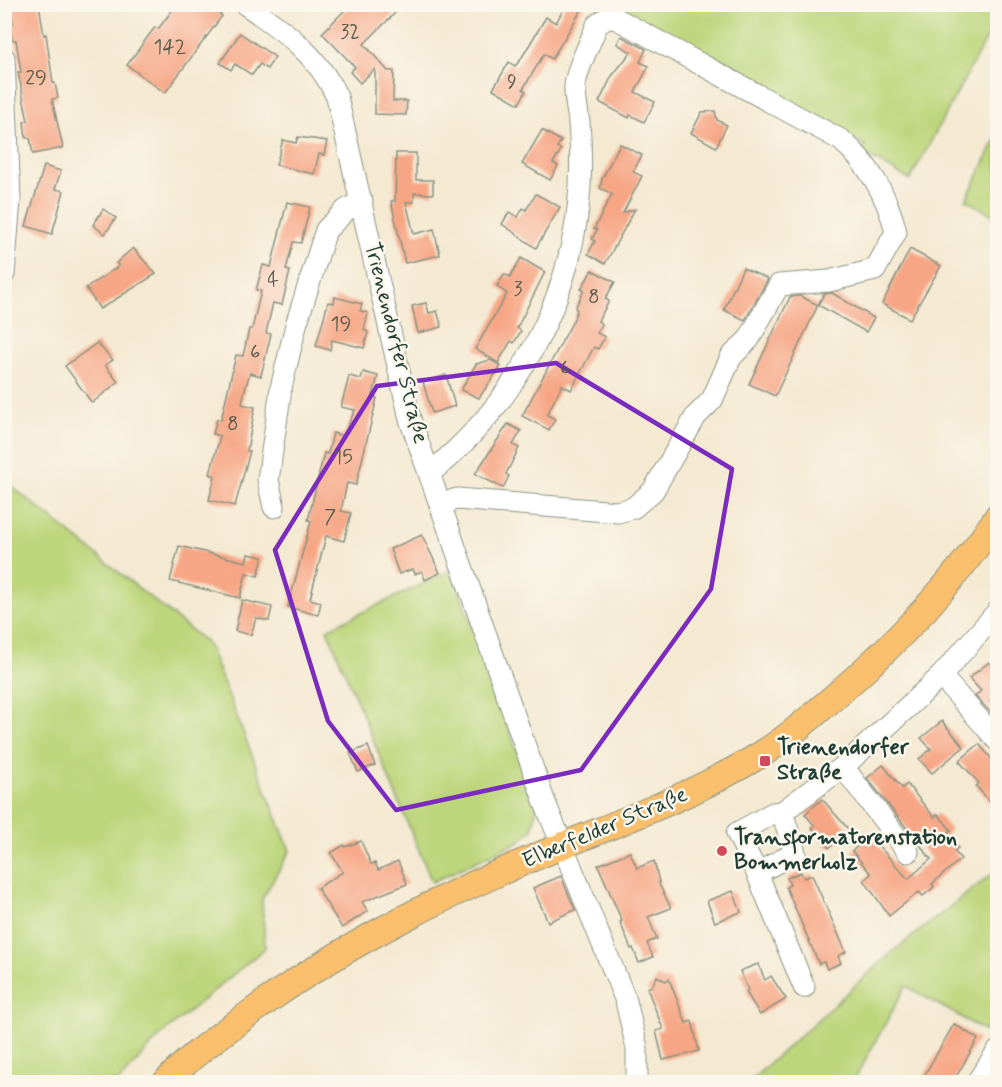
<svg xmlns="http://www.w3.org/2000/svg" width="1002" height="1087" font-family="Mynerve,sans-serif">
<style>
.green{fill:#bdd67b;stroke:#6e8a58;stroke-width:1.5}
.building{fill:#f6a684}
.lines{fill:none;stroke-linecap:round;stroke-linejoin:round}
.minor-casing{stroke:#8a9382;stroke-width:23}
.major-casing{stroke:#8a9382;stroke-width:28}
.minor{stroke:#fff;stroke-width:21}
.major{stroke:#f9bf6d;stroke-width:26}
.marked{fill:none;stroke:#7b2cbf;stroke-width:4.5;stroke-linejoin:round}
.poi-dot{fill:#d1495b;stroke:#fbf7ec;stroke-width:2}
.labels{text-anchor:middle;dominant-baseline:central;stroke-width:5;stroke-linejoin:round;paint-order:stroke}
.number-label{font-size:20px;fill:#555748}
.street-label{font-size:22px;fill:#1f3d34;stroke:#fbf7ec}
.poi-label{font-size:22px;font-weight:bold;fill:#1f3d34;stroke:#fbf7ec;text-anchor:start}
</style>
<rect width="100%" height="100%" fill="#fbf7ec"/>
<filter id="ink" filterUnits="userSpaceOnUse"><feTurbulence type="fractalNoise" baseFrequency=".0167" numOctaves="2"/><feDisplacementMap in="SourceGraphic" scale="12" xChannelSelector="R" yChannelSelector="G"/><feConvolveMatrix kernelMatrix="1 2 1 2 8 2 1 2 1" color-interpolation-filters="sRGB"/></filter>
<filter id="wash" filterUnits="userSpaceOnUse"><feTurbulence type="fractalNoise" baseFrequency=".008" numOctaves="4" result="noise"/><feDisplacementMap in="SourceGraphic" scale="24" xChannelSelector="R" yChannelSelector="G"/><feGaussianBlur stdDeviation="1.35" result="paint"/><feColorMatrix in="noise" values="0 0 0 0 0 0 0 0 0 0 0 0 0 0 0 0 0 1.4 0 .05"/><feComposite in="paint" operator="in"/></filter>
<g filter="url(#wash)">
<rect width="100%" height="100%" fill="#f4e9d1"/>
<g class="green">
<path d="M620,4l377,1v28l-6,-3 -81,150 -49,-28 4,-7 -248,-132z"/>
<path d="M997,137v80l-31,-17z"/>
<path d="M5,481l203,163 82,207 -28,48 3,49 -104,87 -43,47h-113z"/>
<path d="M452,570l85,238 -5,22 -12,11 -88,41 -105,-253z"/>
<path d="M997,870l1,153 -8,11 -84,-48 -53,96h-104l141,-128z"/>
</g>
<g id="blocks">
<g class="building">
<path d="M9,4h30l5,31 2,-1 7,49h2l3,15 -6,1 11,49 -30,6 -3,-16h-4l-2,-16 4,-1 -10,-49h3l-5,-32h-4l-3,-16 4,-1z"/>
<path d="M177,4h30l15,12 -57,77 -38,-28 28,-38 3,2z"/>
<path d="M351,4h53l-40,40 24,27h6l-1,30h14l-1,14 -31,-1v-45l-15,14 -10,-11 5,-5 -33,-34z"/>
<path d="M566,4h19l-33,55 -8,-5 -21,35 3,2 -7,13 -26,-15 16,-27 6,4 6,-7 25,-42 10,6z"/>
<path d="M240,33l35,24 -8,12 -7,-5 -8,11 -17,-11 -4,6 -11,-7z"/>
<path d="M621,36l25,13 -6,13 9,4 -14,26 20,10 -11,20 -14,-7 -1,3 -30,-16 13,-26 19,-24 -14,-8z"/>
<path d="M715,111l2,9 10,5 -11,22 -25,-14 11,-21z"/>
<path d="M542,130l19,11 -4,6 4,3 -8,13 5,3 -8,14 -28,-16z"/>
<path d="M298,137l29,4 -3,14 -5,-1 -5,20 -38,-9 7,-25 13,3z"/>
<path d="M620,144l22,11 -9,17 9,4 -19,37 12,-4 -30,55 -17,-10 7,-13 -3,-2 5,-9 -3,-1 18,-35 -12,-6 2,-9z"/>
<path d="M396,153h20v27h17v14l-19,-1v9h-8l8,32 20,-5 6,26 -35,8 -14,-62h4z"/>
<path d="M44,166l17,5 -6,18 9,2 -12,43 -26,-8z"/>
<path d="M536,194l24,13 -24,41 -34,-24 7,-12 9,5 5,-9 3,2z"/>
<path d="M287,202l23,5 -9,36 -8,-1 -7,28 4,1 -8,34 -9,-2 -7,30 5,1 -10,42 -11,-3 -5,16 -3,15 13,3 -8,44h3l-15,55 -26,-6 6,-24 -5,-2 10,-38 -7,-2 4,-15 4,1 15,-65 7,1 6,-27h3l9,-38 -5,-1 7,-25 8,2z"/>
<path d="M103,209l13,9 -11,16 -12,-9z"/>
<path d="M133,248l23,26 -56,35 -14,-21 33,-22 -3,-3z"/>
<path d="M910,249l31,17 -31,53 -28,-15z"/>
<path d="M521,258l24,14 -28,56 4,3 -7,12 -3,-2 -13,22 -23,-14 32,-55 -10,-8 7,-12 6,3z"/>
<path d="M743,268l25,11 -23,41 -21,-10z"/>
<path d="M592,270l23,12 -10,17 4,2 -11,20 4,3 -5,9 8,4 -7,12 -4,-2 -23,43 -9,-5 -15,30 8,4 -6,11 -27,-14 51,-95 4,-11 -2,-2 9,-18 -3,-1z"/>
<path d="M832,293l42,25 -8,14 -48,-27 6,-11z"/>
<path d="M800,296l18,9 -43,91 -26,-12 41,-87z"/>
<path d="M335,297l27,7 -2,7 8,2 -4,17 4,2 -4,16 -32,-8 -2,10 -14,-4 12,-44 6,1z"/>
<path d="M426,303l3,10 8,-2 5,16 -24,6 -6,-27z"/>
<path d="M97,343l16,17 -8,5 13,17 -26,21 -27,-37z"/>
<path d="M491,360l10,6 -22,32 -18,-8 15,-26z"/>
<path d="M363,372l15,4 -5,20 4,2 -21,87 -9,-2 -6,28 10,2 -7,28 -18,-5 -16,63 11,3 -3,13 -30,-8 23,-86 -3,-1 16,-67 4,1 5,-21 10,3 12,-26 -14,-3 8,-31 12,3z"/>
<path d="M446,375l9,31 -23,7 -9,-31z"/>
<path d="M508,424l13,7 -8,14 6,3 -13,26 3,2 -6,12 -28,-14z"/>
<path d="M422,535l18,38 -15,7 -3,-9 -7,3 -2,-5 -14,5 -9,-25z"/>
<path d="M179,546l67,16 2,-8 15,3 -5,19 -12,-3 -6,25 -70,-17z"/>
<path d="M242,600l30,7 -3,14 -13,-3 -5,17 -16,-4z"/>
<path d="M989,662l9,9v23l-8,7 6,6 -6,5 -15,-16 6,-5 -12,-13z"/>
<path d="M942,721l22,26 -32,26 -13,-14 12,-10 -10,-11z"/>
<path d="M979,744l19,22v45l-22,-25 3,-3 -20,-22z"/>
<path d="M368,746l7,19 -17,7 -8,-19z"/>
<path d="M883,765l19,23 5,-4 27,33 4,-3 13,16 -5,4 12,14 -4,3 7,8 -29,25 2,3 -11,9 -4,-4 -30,24 -25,-36 7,-6 -19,-23 18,-15 38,43 23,-20 -64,-81z"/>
<path d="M822,799l28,32 -21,17 -17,-20 3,-2 -10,-12z"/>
<path d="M361,841l10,23 4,-1 3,7 20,-9 9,23 -45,18 6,9 -26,17 -25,-40 26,-16 -12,-19 13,-8 1,2z"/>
<path d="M630,852l7,16 17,-7 6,25 11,22 -23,9 9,22 -10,4 6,14 -14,6 -6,-15 -2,1 -11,-27 2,-1 -24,-56z"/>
<path d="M801,872l3,6 8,-3 34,77 -8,4 3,7 -14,6 -3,-7 -5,2 -33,-77 4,-2 -3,-7z"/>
<path d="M561,876l14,34 -27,12 -15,-34z"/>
<path d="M733,891l8,21 -26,10 -8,-21z"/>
<path d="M758,964l7,16 6,-4 15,23 -26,16 -14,-23 2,-2 -8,-19z"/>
<path d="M657,976l8,5 4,-2 17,44 6,-2 7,30 -36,9 -7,-29 7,-2 -16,-41 5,-2z"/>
<path d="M954,1024l24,15 -21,36 -4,8h-33z"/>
</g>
</g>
</g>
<g filter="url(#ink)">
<use href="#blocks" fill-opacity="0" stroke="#8a9382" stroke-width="1.5"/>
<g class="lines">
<g class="minor-casing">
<g id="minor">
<path d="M245,4c38,26 72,49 92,93l73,322 135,384 81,198 11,47v34"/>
<path d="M4,58l6,142 -6,74"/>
<path d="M430,473c87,-71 143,-174 150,-287 1,-22 1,-42 -1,-64 -1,-11 -5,-25 -4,-36 2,-19 15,-42 22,-61l11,-8 9,2 224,121c29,25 46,55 55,92l-21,38 -46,11 -50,4 -30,54 -18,18 -19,43 -16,16 -43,75 -20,17 -15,4 -161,-13 -16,5"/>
<path d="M274,507l-6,-27 13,-92 15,-63 30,-95 20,-20 16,-9"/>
<path d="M941,676l57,65"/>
<path d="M843,767l65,85"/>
<path d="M757,873l38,-20 -13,-41"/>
<path d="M804,987l-47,-114 -20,-40 36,-20 9,-1 61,-45 98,-91 57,-65"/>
<path d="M977,1082l21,-31"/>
</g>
</g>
<g class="major-casing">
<path id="major" d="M166,1082c24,-26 54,-47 83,-68 96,-71 205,-124 315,-169 67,-27 135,-53 196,-90 26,-16 50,-37 73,-57 63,-54 119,-112 165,-182"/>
</g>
<use href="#minor" class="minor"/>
<use href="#major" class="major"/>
</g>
</g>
<path class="marked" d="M556,363l176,106 -21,120 -130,181 -185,40 -68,-89 -53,-171 102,-164z"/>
<g class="poi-dot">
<rect x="759" y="755" width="12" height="12" rx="3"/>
<circle cx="722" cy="851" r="6"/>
</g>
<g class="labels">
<g class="number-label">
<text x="350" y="32">32</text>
<text x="170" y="47">142</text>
<text x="36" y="78">29</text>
<text x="512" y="82">9</text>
<text x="273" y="280">4</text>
<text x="518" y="289">3</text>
<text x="594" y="297">8</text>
<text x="341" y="324">19</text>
<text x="255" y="352">6</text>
<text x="565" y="368">6</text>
<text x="233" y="424">8</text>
<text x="343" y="457">15</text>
<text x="330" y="517">7</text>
</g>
<g class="street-label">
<text transform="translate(396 343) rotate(76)">Trienendorfer Straße</text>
<text transform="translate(605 828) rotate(-23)">Elberfelder Straße</text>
</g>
<g class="poi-label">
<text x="777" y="748">Trienendorfer<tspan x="777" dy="25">Straße</tspan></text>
<text x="734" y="838">Transformatorenstation<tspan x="734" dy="25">Bommerholz</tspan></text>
</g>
</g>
<rect width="1002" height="1087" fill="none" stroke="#fbf7ec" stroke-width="24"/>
</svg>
